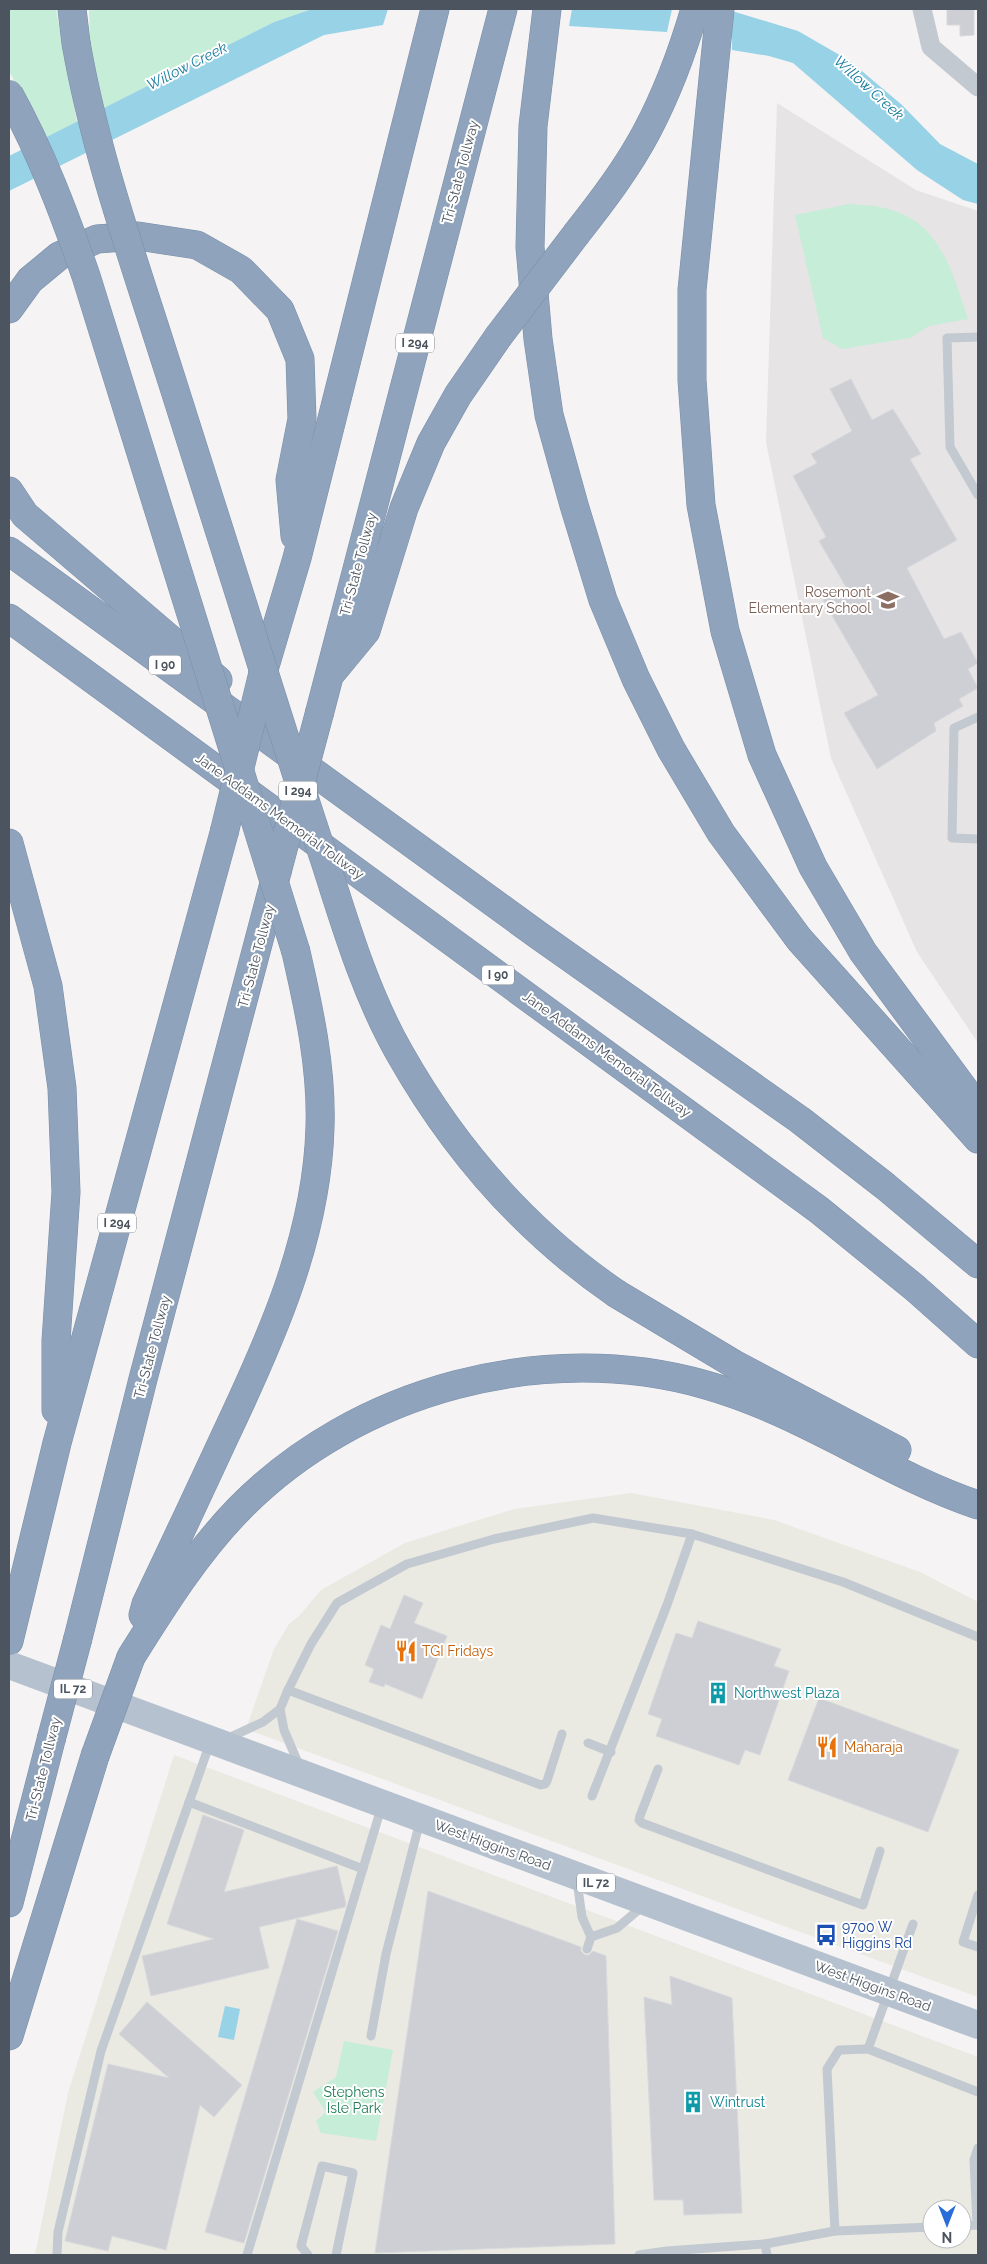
<svg xmlns="http://www.w3.org/2000/svg" width="987" height="2264" font-family="Raleway,sans-serif">
<style>
.commercial{fill:#eae9e2;fill-rule:evenodd}
.education{fill:#e6e4e4}
.green{fill:#c6edd7}
.water{fill:#97d2e6}
.building{fill:#cdcfd4;stroke:#d7d9dd}
.lines{fill:none;stroke-linecap:round;stroke-linejoin:round}
.motorway-casing{stroke:#7a8ea8;stroke-width:29}
.service{stroke:#c2c9d0;stroke-width:9}
.minor{stroke:#c2c9d0;stroke-width:19}
.primary{stroke:#b5c1ce;stroke-width:28}
.motorway{stroke:#8fa3bd;stroke-width:28}
.motorway-bridge-casing{stroke:#7a8ea8;stroke-width:29;stroke-linecap:butt}
.motorway-bridge{stroke:#8fa3bd;stroke-width:28}
.labels{text-anchor:middle;dominant-baseline:central;stroke-width:4;stroke-linejoin:round;paint-order:stroke}
.shield{fill:#fff;stroke:#82888f;stroke-width:1}
.shield-label{font-size:12px;font-weight:bold;fill:#4c555f}
.street-label{font-size:14px;fill:#4c555f;stroke:#fff}
.education-label{font-size:14px;fill:#785e54;stroke:#fff;text-anchor:end}
.food-label{font-size:14px;fill:#c56008;stroke:#fff;text-anchor:start}
.culture-label{font-size:14px;fill:#0d838f;stroke:#fff;text-anchor:start}
.transit-label{font-size:14px;fill:#164399;stroke:#fff;text-anchor:start}
.park-label{font-size:14px;fill:#207d53;stroke:#fff}
.water-label{font-size:15px;font-style:italic;fill:#187b9e;stroke:#fff}
</style>
<rect width="100%" height="100%" fill="#f5f3f3"/>
<g class="commercial">
<path d="M631,1493l143,27 146,52 58,30v395l-732,-268 28,-80 15,-25 10,-8 22,-26 84,-47 109,-34z"/>
<path d="M174,1755l804,302v198h-943l33,-162zM932,2209h30v30h-30z"/>
</g>
<path class="education" d="M777,103l139,87 62,21v832l-61,-91 -86,-194 -65,-316z"/>
<g class="green">
<path d="M9,9h47l21,113 -32,16 -36,-67z"/>
<path d="M89,9h223l-38,13 -172,87 -12,-68z"/>
<path d="M849,204c12,1 24,1 35,4 56,12 68,63 84,111l-39,7 -19,12 -68,11 -19,-11 -28,-123z"/>
<path d="M344,2041l49,9 -17,91 -55,-8 -5,-12 10,-9 -13,-20 23,-15z"/>
</g>
<g class="water">
<path d="M312,9h76l-5,16 -59,10 -315,156v-35l265,-134z"/>
<path d="M572,9h100l-5,23 -98,-6z"/>
<path d="M732,11l66,20 52,30 52,44 38,39 38,20v40l-15,-4 -46,-30 -124,-107 -24,-7 -37,-6z"/>
<path d="M225,2006l15,3 -6,31 -16,-3z"/>
</g>
<g class="building">
<path d="M947,9h27v26l-14,1v-11h-13z"/>
<path d="M851,379l21,41 21,-11 28,45 -11,5 47,81 -50,28 37,71 17,-7 17,31 -10,6 10,19 -19,11 4,7 -29,17 2,8 -59,38 -33,-56 34,-18 -55,-95 23,-13 -27,-46 7,-4 -33,-61 24,-13 -6,-9 41,-23 -22,-42z"/>
<path d="M404,1595l19,8 -9,20 33,13 -25,63 -37,-15 -1,3 -15,-5 5,-13 -9,-4 16,-40 9,4z"/>
<path d="M698,1621l83,28 -7,17 15,5 -29,84 -15,-5 -6,15 -83,-29 6,-17 -14,-5 28,-81 16,5z"/>
<path d="M819,1698l140,52 -31,82 -140,-52z"/>
<path d="M203,1815l41,15 -20,62 113,-26 9,38 -1,3 -86,20 10,41 -118,28 -9,-40 72,-17 -47,-15z"/>
<path d="M428,1891l153,56v4l4,4h4l4,-4 13,5 9,288 -240,9z"/>
<path d="M297,1919l41,12 -94,312 -39,-11z"/>
<path d="M670,1976l62,22 10,215 -58,2 -1,-15h-29l-10,-203 28,8z"/>
<path d="M147,2002l95,83 -28,32 -14,-12 -34,145 -54,-14 -4,15 -43,-10 43,-177 61,14 -50,-44z"/>
</g>
<g class="lines">
<g class="motorway-casing">
<g id="motorway">
<path d="M72,9l4,34"/>
<path d="M547,9l-14,117 -3,121 8,92 11,76 25,90 29,95 33,79 35,70 50,84 78,106 179,200"/>
<path d="M720,9l-28,281v90l9,125 24,126 37,124 51,112 50,85 115,156"/>
<path d="M577,233c26,-33 51,-66 70,-102 20,-38 36,-81 48,-122"/>
<path d="M9,309l21,-29 29,-24 38,-17 41,-3 59,9 44,25 39,40 20,49 2,60 -12,61 5,56"/>
<path d="M9,491l16,24 193,165"/>
<path d="M9,551l529,384 262,185 85,66 93,78"/>
<path d="M9,618l810,592 96,78 63,56"/>
<path d="M333,671l33,-40 38,-123 27,-65 27,-48 40,-58"/>
<path d="M263,673l34,-115 138,-549"/>
<path d="M320,711l183,-702"/>
<path d="M9,843l39,143 14,102 4,104 -10,149v69"/>
<path d="M617,1294l117,70 163,86"/>
<path d="M143,1615l3,-11c27,-56 53,-112 79,-168 46,-97 92,-199 95,-309 2,-59 -11,-118 -24,-175"/>
<path d="M78,1638l65,-259 134,-507"/>
<path d="M9,1641l48,-198 167,-610"/>
<path d="M131,1657c32,-51 65,-104 108,-148 117,-120 306,-170 467,-124 96,27 178,88 272,120"/>
<path d="M9,1903l42,-163"/>
<path d="M9,2036l86,-280"/>
</g>
</g>
<g class="service">
<path d="M978,337l-31,1 3,109 28,48"/>
<path d="M978,717l-24,11 -2,110 26,1"/>
<path d="M280,1709l4,21 15,35"/>
<path d="M562,1734l-15,47 -2,3 -4,1 -253,-95 23,-46 26,-41 70,-39 87,-25 99,-21 99,16 151,48 135,55"/>
<path d="M224,1740l39,-18 17,-13 8,-19"/>
<path d="M588,1743l23,9"/>
<path d="M658,1769l-18,47 -1,4 3,3 221,82 17,-54"/>
<path d="M592,1796l75,-191 25,-71"/>
<path d="M189,1802l174,67"/>
<path d="M577,1881l5,36 9,20 26,-9 26,-22"/>
<path d="M978,1895l-15,47 15,5"/>
<path d="M587,1949l4,-12"/>
<path d="M371,2036l15,-82 34,-133"/>
<path d="M868,2049l45,-125"/>
<path d="M977,2225l-3,-65 4,-12"/>
<path d="M962,2226l16,-1"/>
<path d="M835,2231l-8,-162 12,-19 29,-1 110,43"/>
<path d="M57,2255l1,-23 43,-181 109,-308"/>
<path d="M247,2255l135,-450"/>
<path d="M308,2255l-7,-9 21,-80 31,7 -17,82"/>
<path d="M639,2255l28,-4 98,-7"/>
<path d="M767,2255l-2,-11 70,-13 97,-4"/>
</g>
<path class="minor" d="M922,9l9,38 47,40"/>
<path class="primary" d="M9,1665l969,360"/>
<use href="#motorway" class="motorway"/>
<g class="motorway-bridge-casing">
<g id="motorway-bridge">
<path d="M76,43c17,97 48,189 78,282 30,93 59,186 89,280 27,86 54,173 83,259 20,63 40,130 73,188 54,96 126,179 218,242"/>
<path d="M9,94c32,58 55,119 77,182l210,676"/>
<path d="M498,337l79,-104"/>
<path d="M224,833l39,-160"/>
<path d="M277,872l43,-161"/>
<path d="M51,1740l27,-102"/>
<path d="M95,1756l36,-99"/>
</g>
</g>
<use href="#motorway-bridge" class="motorway-bridge"/>
</g>
<defs>
<g id="school-bare" transform="scale(1.725)"><path d="M0-5L7-2L0 1L-7-2ZM-4 1L0 2.5L4 1V4Q0 6-4 4Z" fill="#8d6e63" stroke="#fff" stroke-width="2.5" paint-order="stroke"/></g>
<g id="restaurant-bare" transform="scale(1.725)"><path d="M-5-6h1v4h1v-4h1v4h1v-4h1v5L-1.5 .5V6h-2V.5L-5-1ZM5-6V6H3V1.5H1.5Q1.5-4 5-6Z" fill="#e8710a" stroke="#fff" stroke-width="2.5" paint-order="stroke"/></g>
<g id="building-bare" transform="scale(1.725)"><path d="M-4-6H4V6H1V3H-1V6H-4ZM-2.5-4.3h1.7v1.8h-1.7ZM.8-4.3h1.7v1.8H.8ZM-2.5-1h1.7V.8h-1.7ZM.8-1h1.7V.8H.8Z" fill="#0f9aa8" stroke="#fff" stroke-width="2.5" paint-order="stroke"/></g>
<g id="bus-bare" transform="scale(1.725)"><path d="M-5-6H5V4H4V6H2V4H-2V6H-4V4H-5ZM-3.5-4V0h7V-4ZM-3.5 1.2v1.5H-2V1.2ZM2 1.2v1.5H3.5V1.2Z" fill="#1a4fb4" stroke="#fff" stroke-width="2.5" paint-order="stroke"/></g>
</defs>
<g fill-rule="evenodd">
<use href="#school-bare" x="888" y="600"/>
<use href="#restaurant-bare" x="406" y="1651"/>
<use href="#building-bare" x="718" y="1693"/>
<use href="#restaurant-bare" x="827" y="1747"/>
<use href="#bus-bare" x="826" y="1935"/>
<use href="#building-bare" x="693" y="2102"/>
</g>
<g class="labels">
<g class="shield">
<rect x="396" y="333.5" width="38" height="19" rx="4"/>
<rect x="149" y="655.5" width="32" height="19" rx="4"/>
<rect x="279" y="781.5" width="38" height="19" rx="4"/>
<rect x="482" y="965.5" width="32" height="19" rx="4"/>
<rect x="98" y="1213.5" width="38" height="19" rx="4"/>
<rect x="54" y="1679.5" width="38" height="19" rx="4"/>
<rect x="577" y="1873.5" width="38" height="19" rx="4"/>
</g>
<g class="shield-label">
<text x="415" y="343">I 294</text>
<text x="165" y="665">I 90</text>
<text x="298" y="791">I 294</text>
<text x="498" y="975">I 90</text>
<text x="117" y="1223">I 294</text>
<text x="73" y="1689">IL 72</text>
<text x="596" y="1883">IL 72</text>
</g>
<g class="street-label">
<text transform="translate(460 172) rotate(-75)">Tri-State Tollway</text>
<text transform="translate(358 564) rotate(-75)">Tri-State Tollway</text>
<text transform="translate(280 816) rotate(36)">Jane Addams Memorial Tollway</text>
<text transform="translate(256 956) rotate(-75)">Tri-State Tollway</text>
<text transform="translate(607 1054) rotate(36)">Jane Addams Memorial Tollway</text>
<text transform="translate(152 1347) rotate(-75)">Tri-State Tollway</text>
<text transform="translate(43 1769) rotate(-76)">Tri-State Tollway</text>
<text transform="translate(493 1845) rotate(20)">West Higgins Road</text>
<text transform="translate(873 1986) rotate(20)">West Higgins Road</text>
</g>
<g class="education-label">
<text x="871" y="592">Rosemont<tspan x="871" dy="16">Elementary School</tspan></text>
</g>
<g class="food-label">
<text x="422" y="1651">TGI Fridays</text>
<text x="844" y="1747">Maharaja</text>
</g>
<g class="culture-label">
<text x="734" y="1693">Northwest Plaza</text>
<text x="710" y="2102">Wintrust</text>
</g>
<g class="transit-label">
<text x="842" y="1927">9700 W<tspan x="842" dy="16">Higgins Rd</tspan></text>
</g>
<g class="park-label">
<text x="354" y="2092">Stephens<tspan x="354" dy="16">Isle Park</tspan></text>
</g>
<g class="water-label">
<text transform="translate(187 66) rotate(-27)">Willow Creek</text>
<text transform="translate(869 88) rotate(42)">Willow Creek</text>
</g>
</g>
<rect width="987" height="2264" fill="none" stroke="#4c555f" stroke-width="20"/>
<g transform="translate(947 2224) rotate(180)"><circle r="24" fill="#ffffff" stroke="#b7bbbf"/>
<path d="M0-4L9 19L0 12L-9 19Z" fill="#2a6dd8"/>
<text y="-8" font-size="14" font-weight="bold" text-anchor="middle" fill="#4c555f">N</text>
</g>
</svg>
